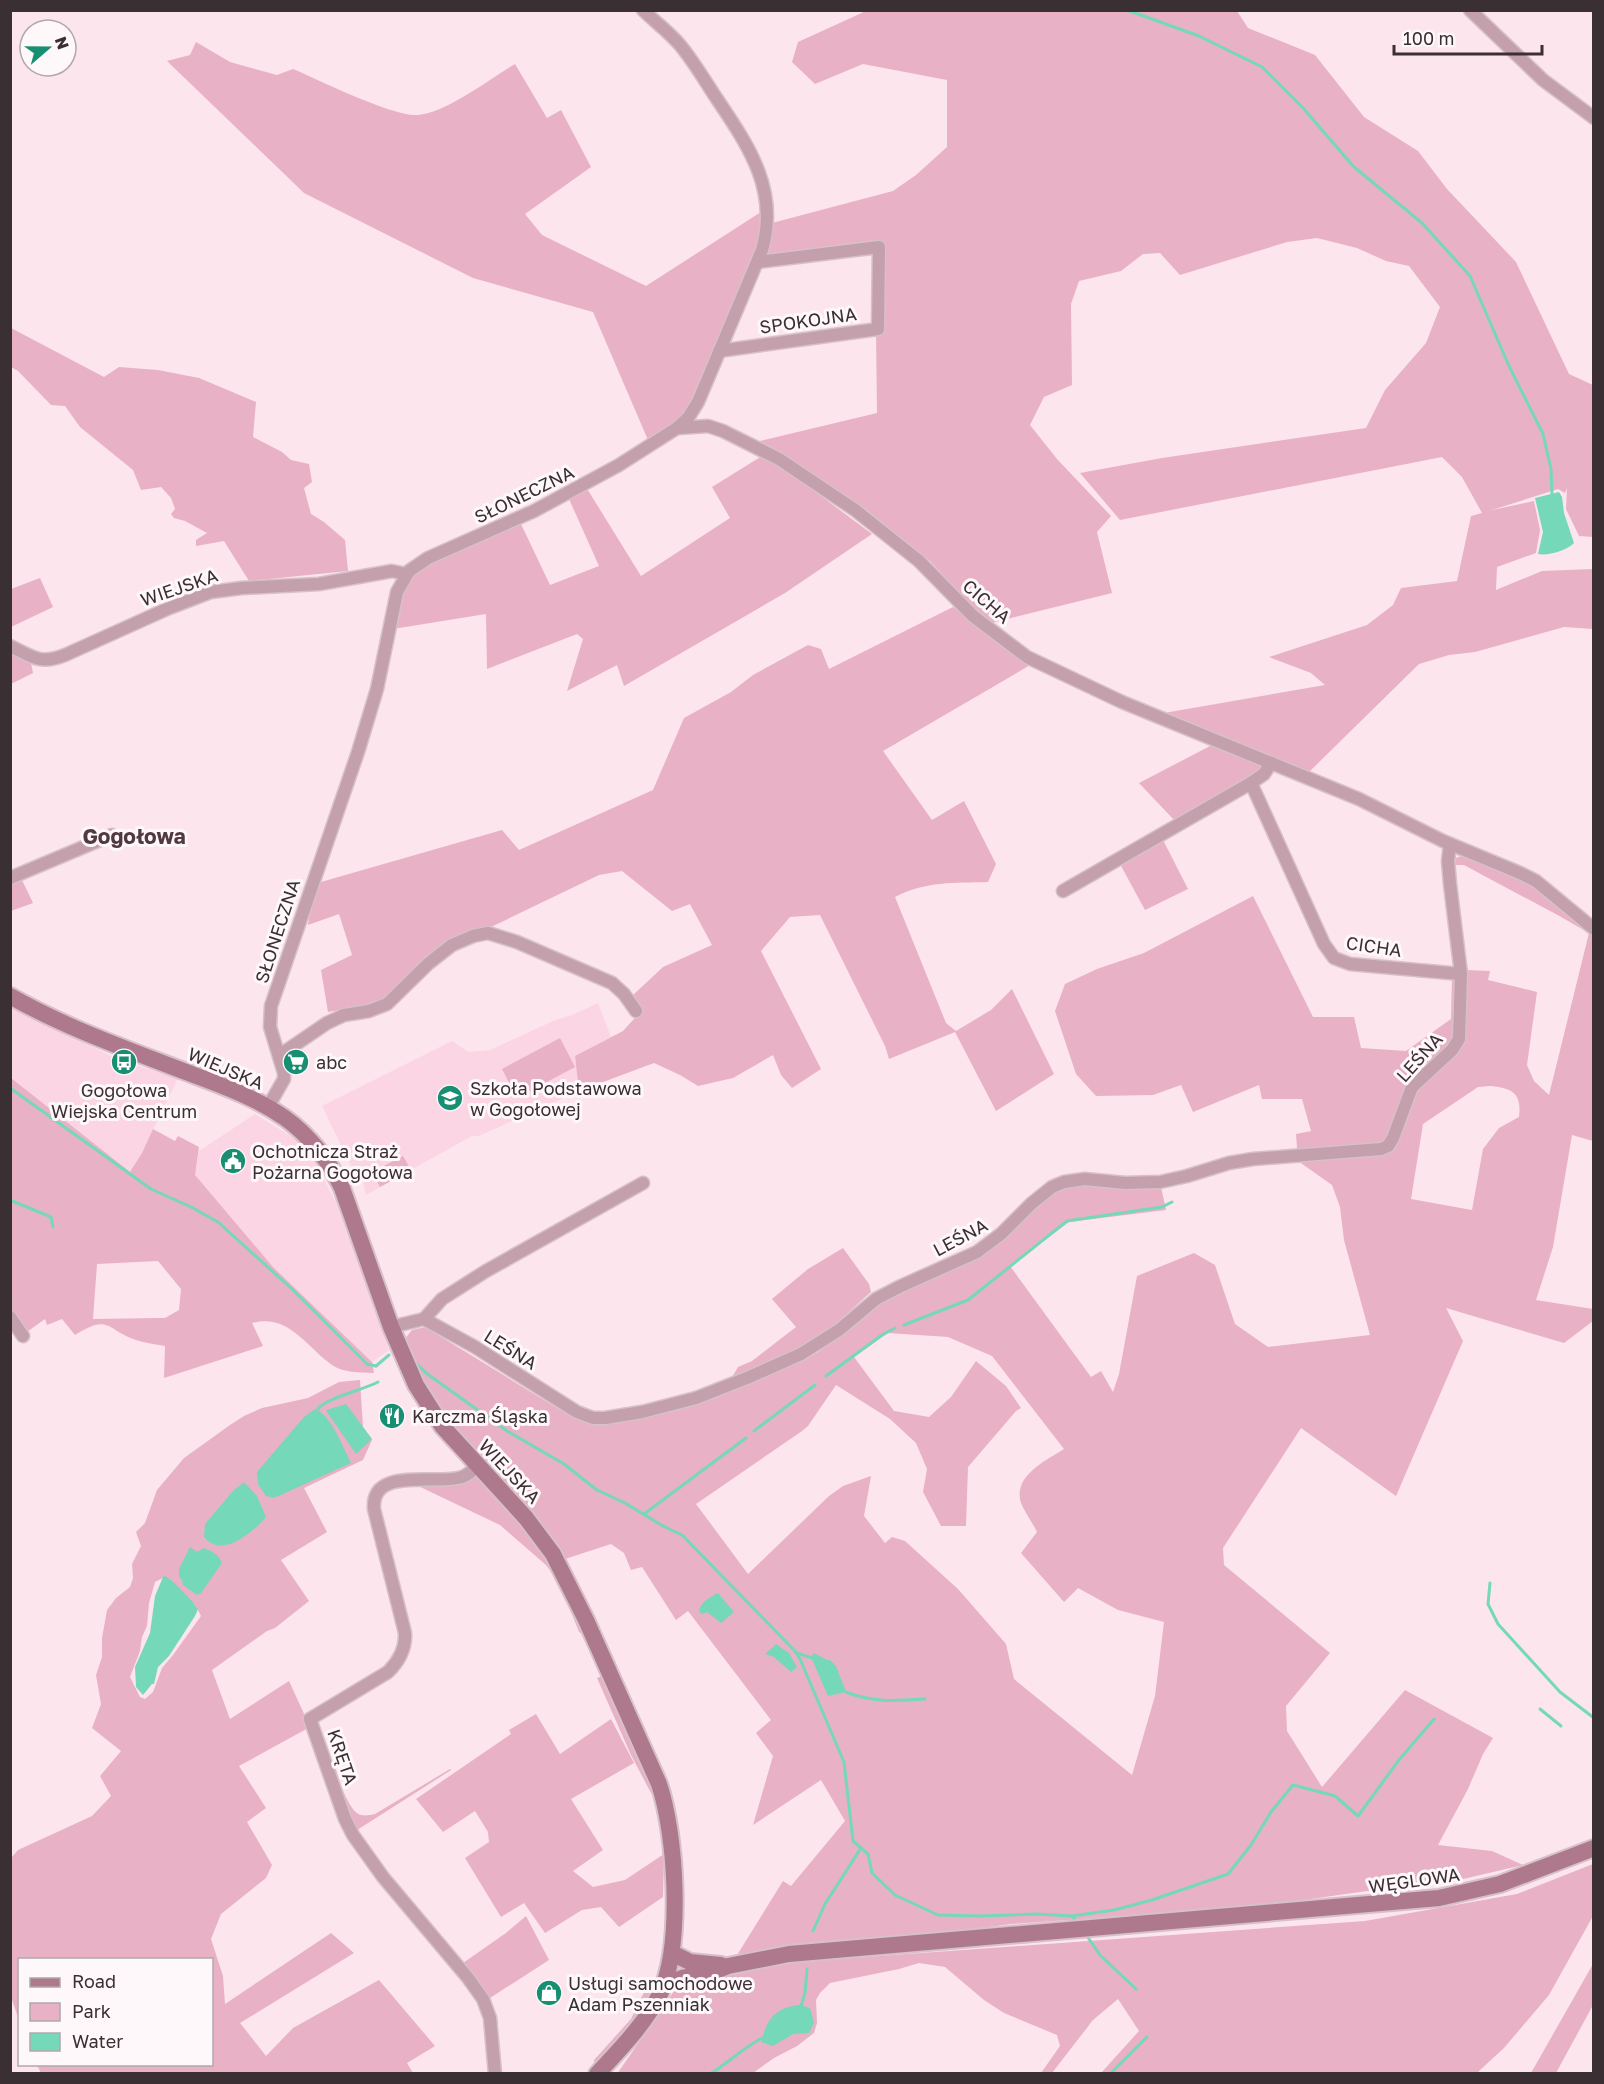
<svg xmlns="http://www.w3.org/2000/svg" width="1604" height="2084" font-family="'Golos Text',sans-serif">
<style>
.built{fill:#fbd5e3}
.green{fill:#e8b1c5;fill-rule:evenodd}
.water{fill:#75d8b9}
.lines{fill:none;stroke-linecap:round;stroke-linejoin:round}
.stream{stroke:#75d8b9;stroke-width:3}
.street-casing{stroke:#d6c1c8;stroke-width:15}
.secondary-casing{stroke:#d6c1c8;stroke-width:20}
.street{stroke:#c49fac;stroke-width:12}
.secondary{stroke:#ae788d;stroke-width:16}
.labels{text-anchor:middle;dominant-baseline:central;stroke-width:6;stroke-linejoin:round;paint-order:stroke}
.street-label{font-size:18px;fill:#3a2f33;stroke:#fef8fa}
.poi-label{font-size:18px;fill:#3a2f33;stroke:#fef8fa;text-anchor:start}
.quarter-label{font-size:21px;font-weight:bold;fill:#513942;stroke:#fef8fa}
</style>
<rect width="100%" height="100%" fill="#fde5ed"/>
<g class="built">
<path d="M598,1003l13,34 -36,19 4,35 -100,45h-7l-106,59 -4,-17 -4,2 -36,-74 130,-65 17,11 21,-2 63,-29 19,-6z"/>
<path d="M10,1006l109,54 59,18 -36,75 -12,20 -119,-96z"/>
<path d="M255,1114l42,26 22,24 -2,2 19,36 53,148 -17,12 -99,-95 -42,-45 -37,-46 5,-25z"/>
</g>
<g class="green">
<path d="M866,11h371l11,17 67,27 49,62 54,34 29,38 69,73 53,112 24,11 1,91 -2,9 2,4 -1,48 -14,-1 -13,-27 1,-21 -2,5 -7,-4 -66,21 42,-9 6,29 -4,23 -39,14 -1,23 46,-19 51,-2v60l-29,-2 -89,25 -26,3 -30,9 -110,108 -145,-59 161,-28 -14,-12 -42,-16 98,-32 26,-20 8,-17 56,-7 14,-65 11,-3 -20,-36 -20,-20 -322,63 -40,-47 82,-15 204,-30 19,-38 41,-47 14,-36 -31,-41 -23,-5 -29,-13 -40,-10 -30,4 -107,33 -20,-22 -17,1 -22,17 -42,10 -8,23 1,81 -28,12 -14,28 27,34 54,57 -14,16 15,61 -125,31 -57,-63 -62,-50 -85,-57 -27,-12 121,-29 -2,-164 -108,6 5,-32 121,-32 23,-16 31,-28v-67l-84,-16 -48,20 -23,-22 6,-20z"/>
<path d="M196,42l34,20 47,13 16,-6c26,11 100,48 125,46 28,-2 72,-36 97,-51l32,54 14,-8 30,57 -66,47 17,21 104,51 115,-74v18l-6,24 -66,154 -15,17 -26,15 -55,-128 -120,-34 -169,-85 -137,-132 23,-6z"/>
<path d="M11,328l93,49 15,-10 39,3 41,8 57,24 -3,35 29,15 9,8 18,4 3,18 -8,6 7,26 13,8 21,18 3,31 -99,10 -25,-40 -28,5v-6l11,-7 -22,-12 -11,-3 -3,-4 4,-5 -4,-11 -10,-11 -20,3 -8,-20 -53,-43 -15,-21 -14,-1 -33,-34 -7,-4z"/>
<path d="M762,456l39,25 71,53 -87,59 -161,93 -7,-21 -50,26 16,-52 -6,-5 -90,35 -1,-55 -93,15c4,-19 7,-38 17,-54 10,-15 89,-44 110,-53l30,63 49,-19 -30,-67 17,-12 55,89 89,-58 -18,-31z"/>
<path d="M40,578l13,29 -42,20v-38z"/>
<path d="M953,607l51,39 28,18 -149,87 49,69 32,-19 32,63 -8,18c-34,1 -62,-1 -93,15l51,126 10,8 35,-21 21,-21 42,85 -58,37 -41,-79 -66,27 -4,-13 -65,-131 -30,2 -29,34 60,118 -29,19 -11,-13 -8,-20 -40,23 -35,8 -18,-11 -26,-12 -75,28 -4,-35 48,-25 20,-22 -11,-13 31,-29 49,-22 -22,-41 -18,7 -50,-40 -23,4 -110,53 -18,2 -84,68 -14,6 -45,8 -7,-42 31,-15 -13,-41 -31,11 6,-41 188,-54 17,20 134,-60 31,-72 47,-26 22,-17 55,-30 13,4 8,20z"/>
<path d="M11,639l17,9 5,25 -22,11z"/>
<path d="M1214,744l48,22 -2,5 -85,50 -36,-38z"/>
<path d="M1163,840l25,49 -43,21 -25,-46z"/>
<path d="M1464,855l64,26 22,14 43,42v204l-21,-6 -19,112 -17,53 57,9v12l-29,22 -118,-35 17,33 -67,155 -95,-68 -78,120 1,17 106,88 -44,53 1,25 35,56 83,-97 88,48 -10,16 -15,35 -30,56 54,6 31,14 -77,18 -79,8 -105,15 -251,18 -277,36 49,-79 8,5 54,-65 -24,-41 -68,45 20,-69 -17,-23 15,-13 -83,-109 -12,9 -34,-53 -11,3 -7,-17 -13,-9 -46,15 -21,-29 -94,-102 -37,-60 -9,-28 8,-10 13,-3 137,84 29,14 15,-2 175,-53 36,-17 53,-43 34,-22 85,-37 48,-46 31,-20 93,2 5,23 -97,12 -59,44 81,111 10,-6 12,21 6,-18 18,-98 57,-23 21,12 20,59 33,23 102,-12 -26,-95 -4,-33 -8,-22 -34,-24 -2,-27 15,-3 -9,-32h-40l-3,-14 -66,27 -12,-27 -28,10 -57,1 -20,-22 -21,-63 10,-27 32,-15 47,-16 109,-57 60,121h41l7,31 45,3 45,-32 1,-42 14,-7 24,1 -2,9 49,12 -10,73 7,16 15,14 40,-162c-41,-24 -83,-45 -125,-68h-10l2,-7zM1490,1086c22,2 32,7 29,31l-20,11 -16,21 -11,61 -61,-11 12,-75 55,-37zM888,1333l60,4 44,19 72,93c-17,11 -48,25 -44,50 1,8 13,24 17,33l-16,21 43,49 14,-14 40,22 46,12 -9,74 -23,79 -118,-96 -8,-35 -48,-55 -53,-48 -13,-4 -7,6 -21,-27 7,-40 -28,10 -14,10 -81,78 -52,-70 106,-73 6,-5 28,-41 54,34 26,24 11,26 -4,23 18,34h25l2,-59 48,-56 5,-3 -15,-22 -30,-25 -25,36 -22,20 -35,-6 -40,-54z"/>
<path d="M21,878l12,25 -22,8v-29z"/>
<path d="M560,1038l15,29 -58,31 -15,-29z"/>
<path d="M10,1077l120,95 12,-19 11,-24 22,12 3,-5 21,11 -4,28 78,92 99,95 2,11c-14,-1 -31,0 -42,-8 -26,-19 -44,-52 -80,-42l11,23 -99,32 1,-32c-10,-2 -20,-3 -29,-6 -30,-10 -26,-27 -61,-5l-13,-16 -15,6 -2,-6 -21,15 -13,-20zM158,1261l23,28 -2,21 -14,8h-7l-65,1 4,-55z"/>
<path d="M403,1156l8,14 -31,17 -8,-15z"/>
<path d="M843,1248l26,36 2,8c-15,13 -28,26 -43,38 -28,23 -64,36 -97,49l7,-12 14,-6 44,-34 -24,-28 36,-30z"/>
<path d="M360,1380l3,47 9,13 -9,20 -59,28 23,44 -46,28 28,41 -34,27 -8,3 -55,39 18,49 59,-38 21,46 -71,39 27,42 -19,14 25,43 -6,13 -45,36 -10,25 12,37 2,28 106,-71 23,20 -114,70 26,33 27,-28 86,-48 56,66 -28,17 6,10h-372l-4,-8 175,-1v-104h-192l-1,60 -8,-23v-139l7,-8 74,-34 19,-20 -11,-20 21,-25 -29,-23 9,-24 -5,-29 6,-18v-19l5,-28 9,-12 14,-11 3,-9 -1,-14 9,-18 -5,-14 9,-9 12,-33 27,-32 46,-33 14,-9 18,-8 46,-10 31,-16zM165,1577l31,29 5,10 -28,39 -11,13 -9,24 -8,7 -5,-2 -10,-20 10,-26 2,-14 5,-11 2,-23 6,-21z"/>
<path d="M476,1476l28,28 34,40 19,31 27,60 -5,-3 -19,-48 -14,-19 -46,-40 -84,-40c-10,-1 -28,1 -35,10 -2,3 -3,10 -5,15l5,-16 16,-10 62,-3z"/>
<path d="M602,1676l41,89 10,28h-2l-20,-38 -34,-77z"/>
<path d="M536,1714l24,40 51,-35 23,44 -63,36 32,51 -30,21 20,16 32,-7 39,-26 -1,43 -44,30 -18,-20 -19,3 -37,23 -21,-30 -23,14 -36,-59 24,-16 -1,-10 -13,-21 -32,21 -27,-33 95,-65 -2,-4z"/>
<path d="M335,1765c2,11 14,48 26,50 4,1 10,0 14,-1l75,-45 1,1 -97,62 -23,-64z"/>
<path d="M1593,1864v52l-44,79 -45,53 -25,23 -1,2h-377l38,-42 -21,-32 -25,21 -41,53h-11l19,-27 -3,-11 -53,-22 -20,-13 -39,-33 -26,-4 -20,6 -69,14 -10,10 -4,7 1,23 -3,10 -17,13 -23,12 -21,15 -136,1 57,-83 14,-6 95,-22 582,-42 152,-27z"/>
<path d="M526,1916l23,44 -59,38 8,24 -2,2 -48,-74 1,-4 14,17 43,-30z"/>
<path d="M1593,1964v41l-37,68h-25z"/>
<path d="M650,1980l6,1c-14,33 -38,57 -61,84l-1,-5 37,-41z"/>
</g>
<g class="water">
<path d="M1559,492l3,5 2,16 10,30c-6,7 -26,13 -36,11l5,-22 -8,-34z"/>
<path d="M346,1404l26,35 -16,15 -29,-42 -1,-2z"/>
<path d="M315,1409c16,5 28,39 36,54l-77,35 -8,-2 -8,-12 -1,-12 47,-55z"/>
<path d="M244,1482l13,14 9,21c-14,16 -44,42 -62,20l1,-13 28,-33z"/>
<path d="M190,1547l7,5 7,-4c8,3 15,7 18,15l-21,30 -4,2 -14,-10 -1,-5 -3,-3v-8z"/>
<path d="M165,1576c8,4 27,24 33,33l-3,7 -26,40 -11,11 -4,17h-2l-9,11 -7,-8 -1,-20 15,-34 5,-37 8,-19z"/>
<path d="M718,1593l16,19 -13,11 -14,-11 -5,2 -3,-2c1,-10 11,-15 19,-19z"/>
<path d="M776,1644l13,9 8,14 -6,5 -17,-15 -9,-3z"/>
<path d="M814,1653l13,7h3l6,6 10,26 -18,4 -17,-39z"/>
<path d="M800,2005l10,3 4,15 -5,10 -16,1 -20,12 -12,-4c7,-24 13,-34 39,-37z"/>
</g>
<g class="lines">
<g class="stream">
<path d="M1127,10l72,26 63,31 41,41 51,59 68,56 48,53 39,90 34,68 8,35 1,25"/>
<path d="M10,1088l141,101 40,18 27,15 74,67 75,75 9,2"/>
<path d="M10,1200l41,17 2,10"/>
<path d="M904,1325l64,-25 99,-79 95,-14 10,-5"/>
<path d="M414,1361l12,12 81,58 57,33 33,26 28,13 38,23 19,9 113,116 5,8 44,103 9,79 15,13 4,19 23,22 43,20 41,1 58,-2 35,2 3,4"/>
<path d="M376,1366l13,-11"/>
<path d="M826,1376l56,-41 13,-7"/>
<path d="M318,1409c8,-11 45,-19 60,-27"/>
<path d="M754,1431l61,-46"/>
<path d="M644,1514l102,-76"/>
<path d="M1490,1583l-2,21 10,20 62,68 34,26"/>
<path d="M797,1653l15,5"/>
<path d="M846,1692c29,11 48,9 79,7"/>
<path d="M1540,1709l21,17"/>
<path d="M1072,1916l42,-6 38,-10 76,-26 23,-29 20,-33 22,-27 42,11 23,20 41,-56 35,-41"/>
<path d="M813,1931l12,-27 36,-56"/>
<path d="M1087,1936l13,19 36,34"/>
<path d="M801,2006l4,-13 2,-24"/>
<path d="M710,2074c18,-11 33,-26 52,-36"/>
<path d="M1110,2074l37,-37"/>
</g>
<g class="street-casing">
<g id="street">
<path d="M1470,10l73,70 51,38"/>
<path d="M719,351l159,-22 1,-82 -121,15"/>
<path d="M678,428l30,-2 15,5 56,28 76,51 64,51 54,55 54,41 95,45 237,97 84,42 77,32 16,8 58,48"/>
<path d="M10,646c23,11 30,19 55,9l102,-46 44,-17 31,-4 77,-4 73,-13 14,3"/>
<path d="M1251,783l73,161 10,14 16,6 111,10"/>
<path d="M10,878l102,-43"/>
<path d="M1063,891l188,-108 13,-9 7,-11"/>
<path d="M280,1055l47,-32 17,-8 25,-4 18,-7 42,-41 23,-18 21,-9 15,-3 29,9 95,41 12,11 12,17"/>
<path d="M268,1107l16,-28v-6l-14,-46 1,-21 87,-254 19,-63 20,-97 12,-21 19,-13 106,-47 85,-46 58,-37 11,-10 10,-16 64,-152c17,-58 -12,-102 -43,-148 -13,-19 -24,-39 -39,-57 -11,-13 -25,-23 -37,-35"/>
<path d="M10,1317l13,19"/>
<path d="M424,1319l18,-20 44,-28 157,-88"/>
<path d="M391,1327l33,-8 51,28 102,65 16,6h12l37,-6 54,-14 51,-20 54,-24 38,-24 37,-31 25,-13 76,-34 24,-18 31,-31 20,-16 12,-5 21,-3 40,4 35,-1 27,-6 42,-13 24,-4 128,-10 7,-3 5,-8 19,-51 40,-37 7,-11 2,-65 -11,-90 -2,-23 2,-17"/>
<path d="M477,1465c-4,5 -9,10 -15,12 -24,9 -91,-12 -88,32l31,124c1,15 -6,28 -17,39l-78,47 35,100 8,16 30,42 85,101 15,21 7,19 5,56"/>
</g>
</g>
<g class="secondary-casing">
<g id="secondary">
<path d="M10,996c56,32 117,53 176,76 34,13 69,25 99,46 24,17 45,44 57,70l49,139 25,58 26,41 84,92 27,36 33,66 73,164c17,50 24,161 1,210 -15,30 -40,55 -63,80"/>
<path d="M672,1953l18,9 31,3"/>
<path d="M664,1984l18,-6 28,-5 18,-7 61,-12 650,-56 61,-14 94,-36"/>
</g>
</g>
<use href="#street" class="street"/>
<use href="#secondary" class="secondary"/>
</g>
<defs>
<g id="bus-disc" transform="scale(1.35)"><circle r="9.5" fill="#188e72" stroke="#fef8fa"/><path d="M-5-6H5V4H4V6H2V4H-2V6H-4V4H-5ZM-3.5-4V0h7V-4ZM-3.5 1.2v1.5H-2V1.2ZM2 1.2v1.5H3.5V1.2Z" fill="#fff"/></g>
<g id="supermarket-disc" transform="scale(1.35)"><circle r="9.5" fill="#188e72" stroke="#fef8fa"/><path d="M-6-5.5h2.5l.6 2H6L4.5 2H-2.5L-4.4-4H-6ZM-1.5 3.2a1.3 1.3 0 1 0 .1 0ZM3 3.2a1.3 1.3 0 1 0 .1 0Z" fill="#fff"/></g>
<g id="school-disc" transform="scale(1.35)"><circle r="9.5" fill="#188e72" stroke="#fef8fa"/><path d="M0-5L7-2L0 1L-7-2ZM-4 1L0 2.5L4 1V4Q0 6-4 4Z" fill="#fff"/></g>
<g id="civic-disc" transform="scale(1.35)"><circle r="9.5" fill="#188e72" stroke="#fef8fa"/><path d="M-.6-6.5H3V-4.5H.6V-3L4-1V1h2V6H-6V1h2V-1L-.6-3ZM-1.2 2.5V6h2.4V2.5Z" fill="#fff"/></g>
<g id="restaurant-disc" transform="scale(1.35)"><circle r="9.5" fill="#188e72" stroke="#fef8fa"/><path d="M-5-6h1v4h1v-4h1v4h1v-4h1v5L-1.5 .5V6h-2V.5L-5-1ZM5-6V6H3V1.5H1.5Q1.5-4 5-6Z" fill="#fff"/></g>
<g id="shop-disc" transform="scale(1.35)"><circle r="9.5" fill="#188e72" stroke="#fef8fa"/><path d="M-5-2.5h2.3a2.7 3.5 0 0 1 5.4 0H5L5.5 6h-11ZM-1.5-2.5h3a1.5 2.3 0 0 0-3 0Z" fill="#fff"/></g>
</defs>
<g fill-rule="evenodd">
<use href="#bus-disc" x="124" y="1062"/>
<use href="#supermarket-disc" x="296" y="1062"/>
<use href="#school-disc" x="450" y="1098"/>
<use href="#civic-disc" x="233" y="1161"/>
<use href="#restaurant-disc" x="392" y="1416"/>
<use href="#shop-disc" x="549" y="1993"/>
</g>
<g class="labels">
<g class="street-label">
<text transform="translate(808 320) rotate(-8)">SPOKOJNA</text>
<text transform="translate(524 494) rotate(-26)">SŁONECZNA</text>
<text transform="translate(179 587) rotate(-19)">WIEJSKA</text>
<text transform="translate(987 601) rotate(41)">CICHA</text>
<text transform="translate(277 931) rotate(-72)">SŁONECZNA</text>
<text transform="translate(1374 946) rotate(8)">CICHA</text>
<text transform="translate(1419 1057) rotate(-48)">LEŚNA</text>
<text transform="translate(226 1068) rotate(23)">WIEJSKA</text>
<text transform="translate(960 1237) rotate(-28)">LEŚNA</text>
<text transform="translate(511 1349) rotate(32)">LEŚNA</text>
<text transform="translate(510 1471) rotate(47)">WIEJSKA</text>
<text transform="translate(343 1757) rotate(71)">KRĘTA</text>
<text transform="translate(1414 1880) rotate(-8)">WĘGLOWA</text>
</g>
<g class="poi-label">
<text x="316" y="1062">abc</text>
<text x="470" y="1088">Szkoła Podstawowa<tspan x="470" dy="21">w Gogołowej</tspan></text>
<text x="124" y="1090" text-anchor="middle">Gogołowa<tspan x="124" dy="21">Wiejska Centrum</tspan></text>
<text x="252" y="1151">Ochotnicza Straż<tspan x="252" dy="21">Pożarna Gogołowa</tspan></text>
<text x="412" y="1416">Karczma Śląska</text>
<text x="568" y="1983">Usługi samochodowe<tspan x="568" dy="21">Adam Pszenniak</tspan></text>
</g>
<g class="quarter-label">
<text x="134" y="836">Gogołowa</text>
</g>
</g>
<rect width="1604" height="2084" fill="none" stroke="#3a2f33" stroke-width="24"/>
<rect x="18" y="1958" width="195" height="108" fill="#fef8fa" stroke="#b0a8aa" stroke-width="1.5"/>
<rect x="30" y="1978" width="30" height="9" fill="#ae788d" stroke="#b0a8aa" stroke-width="1.5"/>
<text x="72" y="1988" font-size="18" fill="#3a2f33">Road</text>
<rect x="30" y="2003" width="30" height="18" fill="#e8b1c5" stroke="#b0a8aa" stroke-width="1.5"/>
<text x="72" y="2018" font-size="18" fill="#3a2f33">Park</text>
<rect x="30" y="2033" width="30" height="18" fill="#75d8b9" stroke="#b0a8aa" stroke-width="1.5"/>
<text x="72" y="2048" font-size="18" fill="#3a2f33">Water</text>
<g transform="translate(48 48) rotate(70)"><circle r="28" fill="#fef8fa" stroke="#b0a8aa" stroke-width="1.5"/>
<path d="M0-4.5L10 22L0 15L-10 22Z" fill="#188e72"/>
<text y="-9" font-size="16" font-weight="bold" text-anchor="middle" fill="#3a2f33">N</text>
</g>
<path d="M1394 45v9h148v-9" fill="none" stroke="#3a2f33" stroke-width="3"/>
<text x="1403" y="45" font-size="18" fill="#3a2f33" stroke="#fef8fa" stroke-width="4.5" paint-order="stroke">100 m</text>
</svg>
